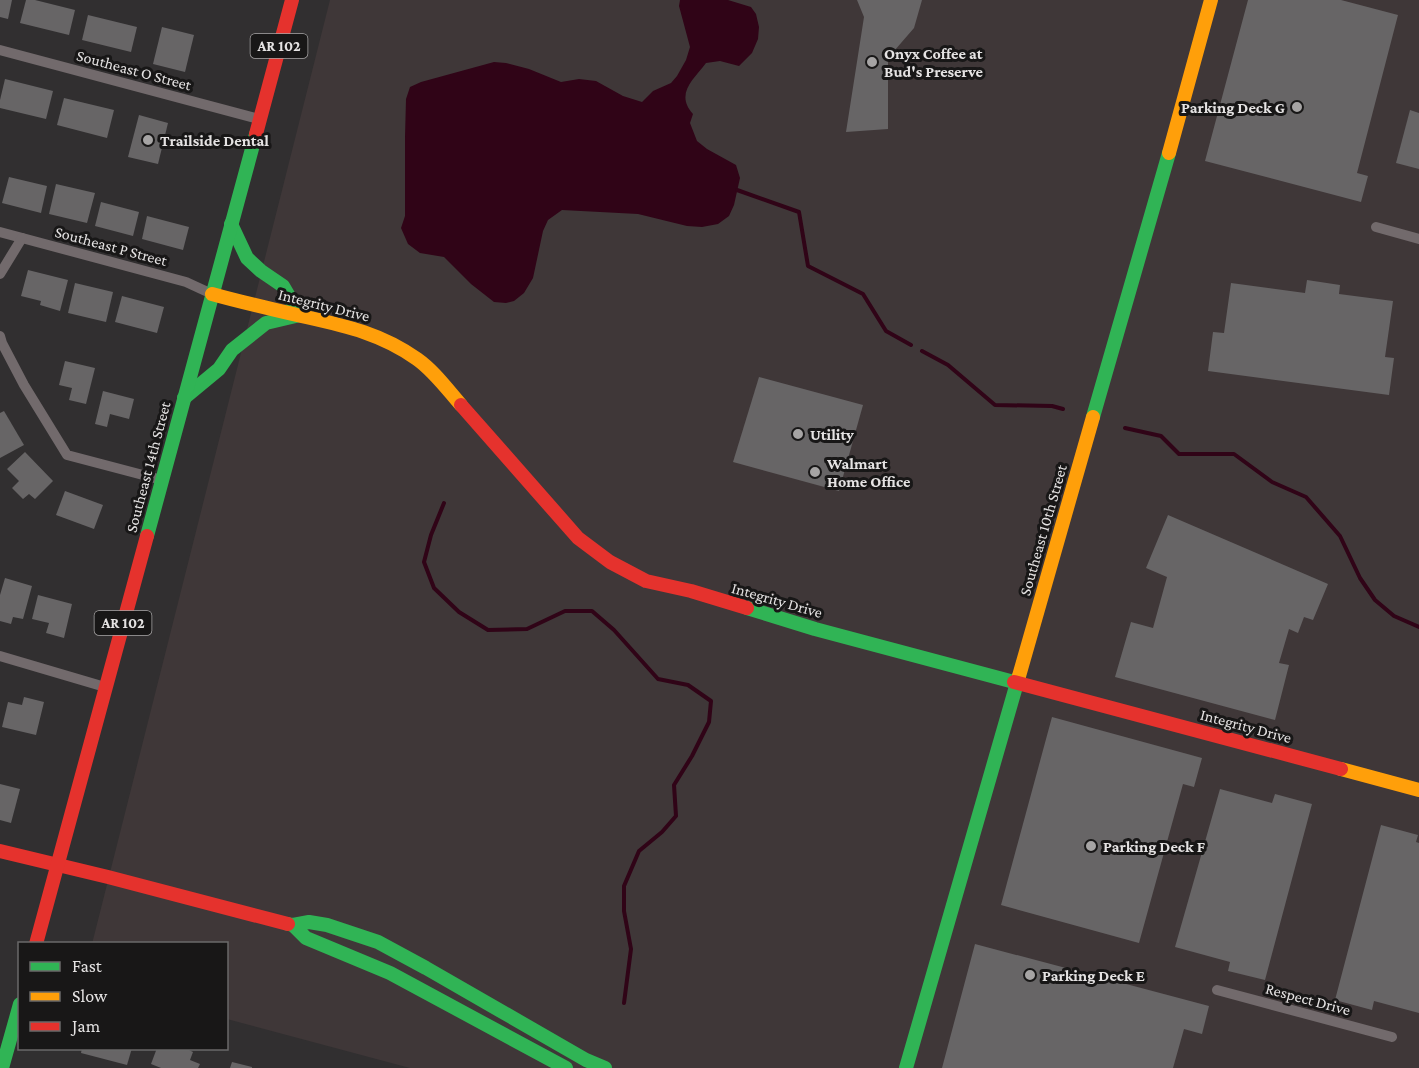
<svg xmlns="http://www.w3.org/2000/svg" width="1419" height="1068" font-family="'Crimson Pro',serif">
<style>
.built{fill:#3f3738}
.water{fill:#300417}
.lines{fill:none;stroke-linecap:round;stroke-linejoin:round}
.stream{stroke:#300417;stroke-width:4}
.building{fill:#676566}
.street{stroke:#726a6c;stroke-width:10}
.fast{stroke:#30b455;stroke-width:14}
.slow{stroke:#ff9f0a;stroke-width:14}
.jam{stroke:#e5322d;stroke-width:14}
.poi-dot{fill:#a6a4a4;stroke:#181717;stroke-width:2}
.labels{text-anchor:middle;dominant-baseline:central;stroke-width:6;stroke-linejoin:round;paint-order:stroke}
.shield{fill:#181717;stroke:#a8a6a6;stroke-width:1.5}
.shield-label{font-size:15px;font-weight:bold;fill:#e5e3e3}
.poi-label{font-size:16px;font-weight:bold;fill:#e5e3e3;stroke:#181717;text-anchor:start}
.street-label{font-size:16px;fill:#e5e3e3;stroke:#181717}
</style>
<rect width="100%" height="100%" fill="#312f30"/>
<path class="built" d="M330,0h1089v1068h-1009l-183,-49 -1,-75h-134z"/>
<path class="water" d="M680,0h48l23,7 5,7 3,13 -1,12 -6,14 -13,13 -19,-5 -14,2c-13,17 -31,31 -13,51l-3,9 7,18 10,8 29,16 4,13 -6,27 -5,11 -11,8 -16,3 -15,-1 -49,-12 -76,-4 -14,10 -5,11 -10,47 -9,15 -10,8 -8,2 -12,-1 -23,-18 -27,-27 -24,-4 -12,-9 -7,-16 4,-12v-79l1,-38 4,-12 11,-5 73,-20 12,1 23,6 32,13 18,-3 17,2 27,15 19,6 11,-11 18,-8 6,-7 9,-16 4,-13 -11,-41z"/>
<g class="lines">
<g class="stream">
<path d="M737,190l62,22 9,54 55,28 23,37 25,14"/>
<path d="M922,351l26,14 47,40 57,1 11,3"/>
<path d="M1125,428l36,8 18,18h55l38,28 34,15 34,39 20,42 15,22 19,16 25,11"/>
<path d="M444,503l-13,32 -7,27 10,26 25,24 29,18 39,-1 38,-18h27l22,19 44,49 30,6 23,16 -2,21 -17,34 -18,29 2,31 -14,16 -23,19 -15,35v25l7,38 -7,54"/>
</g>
</g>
<g class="building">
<path d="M0,0h12l-4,19 -8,-2z"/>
<path d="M26,0h9l40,10 -6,25 -49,-12z"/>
<path d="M857,0h65l-8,28 -26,30v71l-42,3 18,-115z"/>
<path d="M1248,0h93l57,15 -41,158 11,3 -7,26 -156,-41z"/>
<path d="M88,15l49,12 -6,25 -49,-12z"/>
<path d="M162,27l32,8 -9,37 -32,-8z"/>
<path d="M5,79l48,12 -7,28 -46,-11v-8z"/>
<path d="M64,98l50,12 -7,28 -50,-13z"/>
<path d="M1410,110l9,3v56l-23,-6z"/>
<path d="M139,115l29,8 -10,41 -30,-7z"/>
<path d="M9,177l38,9 -6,27 -39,-10z"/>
<path d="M56,184l39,9 -8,30 -38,-9z"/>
<path d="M101,202l38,10 -6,24 -38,-10z"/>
<path d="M147,216l42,11 -6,23 -41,-11z"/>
<path d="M28,270l40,10 -8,31 -20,-6 1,-4 -20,-5z"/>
<path d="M1307,280l33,5 -1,9 54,7 -8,56 9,1 -5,37 -181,-24 5,-39 11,1 7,-50 74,10z"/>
<path d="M75,283l38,9 -7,30 -38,-9z"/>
<path d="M122,296l42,11 -7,26 -42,-11z"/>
<path d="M65,361l30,7 -9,36 -17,-4 3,-12 -13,-3z"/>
<path d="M759,377l104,28 -24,86 -106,-29z"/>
<path d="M103,391l31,8 -5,20 -19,-5 -3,13 -12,-3z"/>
<path d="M4,411l20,34 -24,13v-45z"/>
<path d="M25,452l28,29 -18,18 -6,-5 -6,5 -11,-11 7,-7 -12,-12z"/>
<path d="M65,491l38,14 -9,24 -38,-14z"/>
<path d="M1168,515l160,69 -15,36 -9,-3 -6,16 -9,-4 -10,34 10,2 -14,55 -160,-43 16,-55 22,6 14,-51 -21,-9z"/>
<path d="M5,578l27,8 -9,33 -10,-2 -2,7 -11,-3v-26z"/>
<path d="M38,595l34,9 -8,34 -18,-5 3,-10 -17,-4z"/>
<path d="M24,697l20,5 -8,33 -34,-8 6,-25 14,3z"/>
<path d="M1052,717l150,41 -8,29 -11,-3 -44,159 -138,-38z"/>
<path d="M0,784l20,5 -9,34 -11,-3z"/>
<path d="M1220,789l52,14 3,-9 37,10 -47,176 -37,-9 2,-9 -55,-15z"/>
<path d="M1381,825l37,10 -2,7 3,1v170l-45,-12 -2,9 -37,-10z"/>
<path d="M975,944l234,62 -7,28 -18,-5 -11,39h-231z"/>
<path d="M82,1048h50l-5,17 -46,-12z"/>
<path d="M157,1048h28l8,4 -3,8 10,4 -2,4h-37l-10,-4z"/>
<path d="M232,1062l20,5v1h-22z"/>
</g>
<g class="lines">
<g class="street">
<path d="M0,50l259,69"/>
<path d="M1376,227l43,12"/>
<path d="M0,232l186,50 26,12"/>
<path d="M0,274l22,-36"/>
<path d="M0,336l2,7 22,42 43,70 95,25"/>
<path d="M0,656l105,31"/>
<path d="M1217,990l175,47"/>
</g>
<g class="fast">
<path d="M184,398l35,-29 13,-19 34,-27 34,-8 -17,-29 -22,-15 -14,-13 -16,-34"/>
<path d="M1093,417l76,-264"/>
<path d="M147,536l109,-402"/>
<path d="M747,608l68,21 199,53"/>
<path d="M288,924l5,1 16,-3 18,3 51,17 48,26 160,92 19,8"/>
<path d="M293,925l13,13 84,35 176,95"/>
<path d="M2,1068l18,-64"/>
<path d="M906,1068l113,-392"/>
</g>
<g class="slow">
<path d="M1169,153l42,-153"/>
<path d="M212,294c28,8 56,14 85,21 44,10 82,17 120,44 17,12 30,30 44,46"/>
<path d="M1019,676l74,-259"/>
<path d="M1341,769l78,21"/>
</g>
<g class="jam">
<path d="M256,134l36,-134"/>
<path d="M461,405l117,133 32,24 36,19 45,10 56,17"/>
<path d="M1014,682l327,87"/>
<path d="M0,851l108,26 180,47"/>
<path d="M36,944l111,-408"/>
</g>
</g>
<g class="poi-dot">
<circle cx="872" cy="62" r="6"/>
<circle cx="1297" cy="107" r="6"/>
<circle cx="148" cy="140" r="6"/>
<circle cx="798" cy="434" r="6"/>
<circle cx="815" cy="472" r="6"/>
<circle cx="1091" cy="846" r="6"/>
<circle cx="1030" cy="975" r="6"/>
</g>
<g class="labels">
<g class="shield">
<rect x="250.5" y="34" width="57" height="24" rx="4.5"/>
<rect x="94.5" y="611" width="57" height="24" rx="4.5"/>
</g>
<g class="shield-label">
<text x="279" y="46">AR 102</text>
<text x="123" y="623">AR 102</text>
</g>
<g class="poi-label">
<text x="884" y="53">Onyx Coffee at<tspan x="884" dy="18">Bud's Preserve</tspan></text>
<text x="1285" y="107" text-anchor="end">Parking Deck G</text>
<text x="160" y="140">Trailside Dental</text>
<text x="810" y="434">Utility</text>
<text x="827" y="463">Walmart<tspan x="827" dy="18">Home Office</tspan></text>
<text x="1103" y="846">Parking Deck F</text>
<text x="1042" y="975">Parking Deck E</text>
</g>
<g class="street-label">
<text transform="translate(134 70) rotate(15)">Southeast O Street</text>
<text transform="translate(111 246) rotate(15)">Southeast P Street</text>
<text transform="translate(324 305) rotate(14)">Integrity Drive</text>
<text transform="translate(148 467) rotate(-75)">Southeast 14th Street</text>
<text transform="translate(1043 530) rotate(-74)">Southeast 10th Street</text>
<text transform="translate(777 600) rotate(16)">Integrity Drive</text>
<text transform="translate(1246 726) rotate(15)">Integrity Drive</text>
<text transform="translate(1308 999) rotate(15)">Respect Drive</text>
</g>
</g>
<rect x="18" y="942" width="210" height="108" fill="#181717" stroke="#6a6969" stroke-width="1.5"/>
<rect x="30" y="962" width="30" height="9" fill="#30b455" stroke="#6a6969" stroke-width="1.5"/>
<text x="72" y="972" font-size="18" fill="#e5e3e3">Fast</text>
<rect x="30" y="992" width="30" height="9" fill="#ff9f0a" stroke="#6a6969" stroke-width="1.5"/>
<text x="72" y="1002" font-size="18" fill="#e5e3e3">Slow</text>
<rect x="30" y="1022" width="30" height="9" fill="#e5322d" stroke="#6a6969" stroke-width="1.5"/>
<text x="72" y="1032" font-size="18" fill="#e5e3e3">Jam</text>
</svg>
